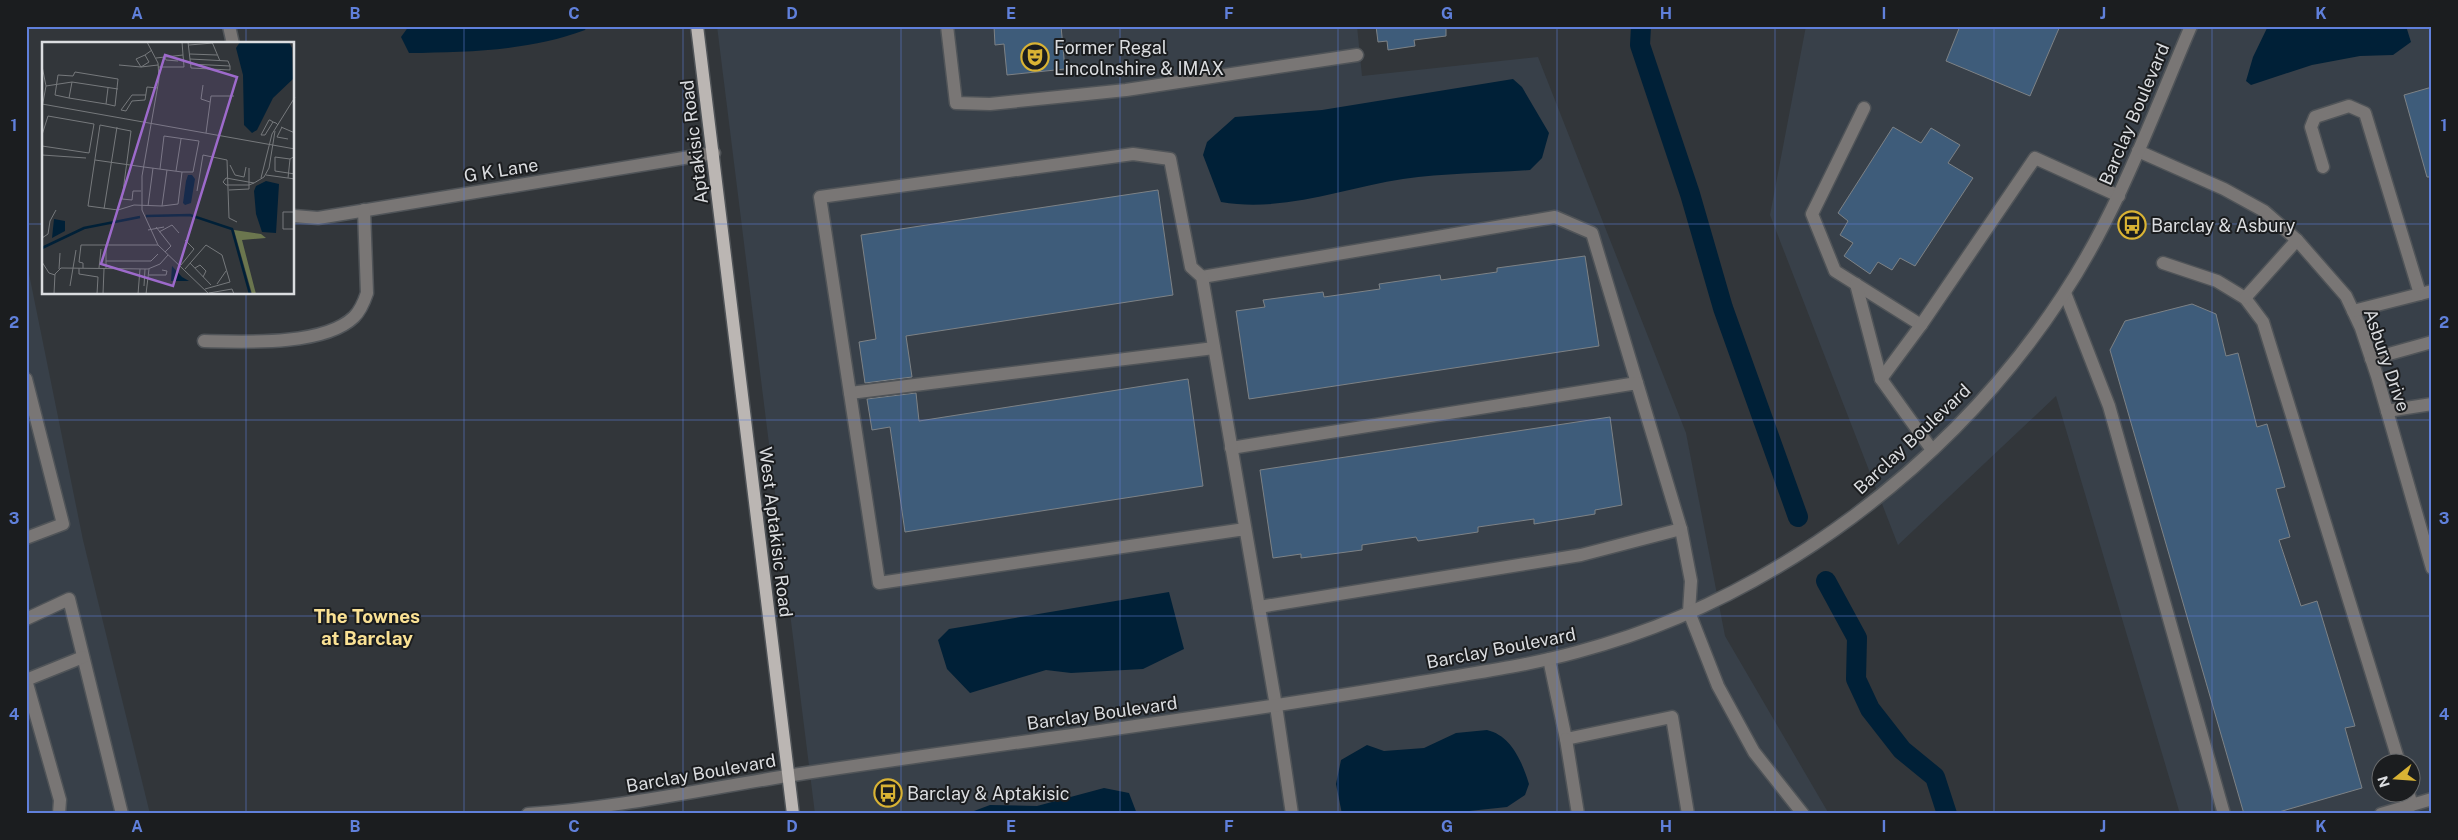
<svg xmlns="http://www.w3.org/2000/svg" width="2458" height="840" font-family="'Public Sans',sans-serif">
<style>
.built{fill:#384049;fill-rule:evenodd}
.water{fill:#002037}
.lines{fill:none;stroke-linecap:round;stroke-linejoin:round}
.canal{stroke:#002037;stroke-width:20}
.building{fill:#3e5c7a;stroke:#7d8286}
.minor-casing{stroke:#505458;stroke-width:15}
.major-casing{stroke:#505458;stroke-width:15}
.minor{stroke:#797675;stroke-width:12}
.major{stroke:#bbb6b3;stroke-width:12}
.grid{fill:none;stroke:#6080db;stroke-width:1;stroke-opacity:0.55}
.labels{text-anchor:middle;dominant-baseline:central;stroke-width:4;stroke-linejoin:round;paint-order:stroke}
.poi-label{font-size:18px;fill:#dbdde0;stroke:#1b1d1f;text-anchor:start}
.street-label{font-size:18px;fill:#dbdde0;stroke:#1b1d1f}
.neighbourhood-label{font-size:19px;font-weight:bold;fill:#fae194;stroke:#1b1d1f}
.inset-river{fill:none;stroke:#002037;stroke-width:2.5}
.inset-road{fill:none;stroke:#76797c;stroke-width:1}
.view{fill:#9d6acb;fill-opacity:0.15;stroke:#9d6acb;stroke-width:2.5}
.inset-edge{fill:none;stroke:#dbdde0;stroke-width:2.5}
.neatline{fill:none;stroke:#6080db;stroke-width:2}
.grid-label{font-size:16px;text-anchor:middle;font-weight:bold;fill:#6080db}
</style>
<rect width="100%" height="100%" fill="#32363a"/>
<g class="built">
<path d="M717,26h640l5,50 176,-19 148,376 39,203 104,178h-1014z"/>
<path d="M1806,26h626v788h-252l-124,-418 -158,149 -128,-330zM2380,762h30v30h-30z"/>
<path d="M26,259l57,281 67,274h-124z"/>
</g>
<g class="water">
<path d="M409,26h178l-2,4c-56,21 -117,22 -176,23l-8,-16z"/>
<path d="M2268,26h138l5,16 -18,13 -33,1 -48,9 -61,20 -5,-4 7,-24z"/>
<path d="M1513,79l9,8 27,46 -7,25 -12,12c-42,3 -85,3 -127,9 -59,9 -121,34 -182,23l-18,-47 4,-13 28,-25 87,-7z"/>
<path d="M1169,592l15,57 -41,20 -72,4 -25,-3 -76,23 -23,-24 -9,-29 11,-11z"/>
<path d="M1487,730c25,6 35,32 42,54l-4,11 -18,12 -66,7h-99l-6,-30 5,-24 26,-15 17,6 40,-3 32,-15z"/>
<path d="M1104,788l25,5 8,21h-171l24,-9 47,1z"/>
</g>
<g class="lines">
<g class="canal">
<path d="M1641,26l-1,19 50,149 33,114 75,209"/>
<path d="M1826,581l31,57 -1,41 14,30 32,41 33,27 12,37"/>
</g>
</g>
<g class="building">
<path d="M994,26h67l4,43 -58,6 -3,-31 -9,1z"/>
<path d="M1376,26h70v10l-32,4 1,6 -27,4 -1,-9 -9,1z"/>
<path d="M1960,26h100l-30,70 -84,-35z"/>
<path d="M2432,87v90h-5l-23,-82z"/>
<path d="M1893,127l28,16 10,-15 29,17 -12,18 25,15 -58,88 -15,-8 -8,12 -14,-8 -8,12 -26,-18 9,-13 -13,-8 8,-14 -10,-8z"/>
<path d="M1158,190l15,105 -267,41 6,41 -47,6 -6,-41 17,-3 -15,-104z"/>
<path d="M1585,256l14,90 -350,53 -13,-88 29,-4 -2,-7 60,-8 1,5 56,-8 -1,-5 61,-9 1,5 56,-8v-4z"/>
<path d="M2192,304l24,10 10,42 12,-3 19,74 10,-3 18,63 -9,2 14,48 -11,3 22,66 16,-5 38,125 -10,2 17,60 -90,26h-28l-134,-464 15,-29z"/>
<path d="M1188,379l15,107 -298,46 -15,-105 -18,3 -5,-31 49,-6 3,28z"/>
<path d="M1610,417l12,88 -27,5v4l-61,10v-5l-56,8v5l-60,9 -2,-4 -54,8v5l-61,8v-4l-28,4 -13,-88z"/>
</g>
<g class="lines">
<g class="minor-casing">
<g id="minor">
<path d="M229,26l4,18"/>
<path d="M947,26l9,77 34,1 136,-14 231,-35"/>
<path d="M1864,108l-52,106 23,57 86,54"/>
<path d="M2138,151l86,38 40,22 33,29 49,56 15,32 16,48 55,192"/>
<path d="M2323,167l-12,-40 4,-10 34,-11 16,7 55,181"/>
<path d="M294,216l24,2 396,-65"/>
<path d="M2163,263l54,18 28,17 18,24 136,440"/>
<path d="M1202,277l353,-60 37,16 45,150"/>
<path d="M1856,284l25,95 51,71"/>
<path d="M2065,293l44,113 115,408"/>
<path d="M2245,298l52,-58"/>
<path d="M2353,311l79,-20"/>
<path d="M204,341c40,1 120,5 150,-24 7,-7 10,-15 13,-24l-3,-83"/>
<path d="M2371,359l61,-17"/>
<path d="M26,379l37,145 -37,14"/>
<path d="M1881,379l40,-54 114,-167 84,38"/>
<path d="M850,393l364,-45"/>
<path d="M2387,411l45,-7"/>
<path d="M1231,448l406,-65 44,146 10,52 -2,31 29,74 36,66 49,62"/>
<path d="M1245,529l-366,54 -59,-386 313,-43 37,5 21,108 11,10 74,429 16,108"/>
<path d="M1259,607l322,-52 100,-26"/>
<path d="M26,619l43,-20 53,215"/>
<path d="M1549,659l17,80 106,-22 16,97"/>
<path d="M26,680l34,120 -1,14"/>
<path d="M26,680l57,-23"/>
<path d="M1566,739l12,75"/>
<path d="M2408,792l4,13"/>
<path d="M528,814c90,-6 175,-25 265,-39 104,-16 209,-30 314,-45 105,-15 210,-30 314,-48 52,-9 105,-16 156,-30 195,-51 376,-189 486,-357 55,-83 89,-178 128,-269"/>
<path d="M2381,814l51,-15"/>
</g>
</g>
<g class="major-casing">
<path id="major" d="M697,26l96,788"/>
</g>
<use href="#minor" class="minor"/>
<use href="#major" class="major"/>
</g>
<path class="grid" d="M246,26v18M464,26v788M683,26v788M901,26v788M1120,26v788M1338,26v788M1557,26v788M1775,26v788M1994,26v788M2212,26v788M26,224h18M294,224h2138M246,294v520M26,420h2406M26,616h2406"/>
<defs>
<g id="theatre-ring" transform="scale(1.4375)"><circle r="9.5" fill="#1b1d1f" stroke="#d9b334" stroke-width="1.5"/><path d="M-5-5.5Q0-4 5-5.5V0Q5 5 0 6Q-5 5-5 0ZM-3.3-2.5H-1v1.5H-3.3ZM1-2.5H3.3v1.5H1ZM-2.8 1Q0 5.5 2.8 1Z" fill="#d9b334"/></g>
<g id="bus-ring" transform="scale(1.4375)"><circle r="9.5" fill="#1b1d1f" stroke="#d9b334" stroke-width="1.5"/><path d="M-5-6H5V4H4V6H2V4H-2V6H-4V4H-5ZM-3.5-4V0h7V-4ZM-3.5 1.2v1.5H-2V1.2ZM2 1.2v1.5H3.5V1.2Z" fill="#d9b334"/></g>
</defs>
<g fill-rule="evenodd">
<use href="#theatre-ring" x="1035" y="57"/>
<use href="#bus-ring" x="2132" y="225"/>
<use href="#bus-ring" x="888" y="793"/>
</g>
<g class="labels">
<g class="poi-label">
<text x="1054" y="47">Former Regal<tspan x="1054" dy="21">Lincolnshire &amp; IMAX</tspan></text>
<text x="2151" y="225">Barclay &amp; Asbury</text>
<text x="907" y="793">Barclay &amp; Aptakisic</text>
</g>
<g class="street-label">
<text transform="translate(2134 114) rotate(-67)">Barclay Boulevard</text>
<text transform="translate(694 142) rotate(-97)">Aptakisic Road</text>
<text transform="translate(501 170) rotate(-9)">G K Lane</text>
<text transform="translate(2387 360) rotate(71)">Asbury Drive</text>
<text transform="translate(1912 439) rotate(-43)">Barclay Boulevard</text>
<text transform="translate(776 532) rotate(83)">West Aptakisic Road</text>
<text transform="translate(1501 648) rotate(-11)">Barclay Boulevard</text>
<text transform="translate(1102 713) rotate(-8)">Barclay Boulevard</text>
<text transform="translate(701 773) rotate(-10)">Barclay Boulevard</text>
</g>
<g class="neighbourhood-label">
<text x="367" y="616">The Townes<tspan x="367" dy="22">at Barclay</tspan></text>
</g>
</g>
<g transform="translate(42 42)">
<rect width="252" height="252" fill="#32363a"/>
<path d="M192,188l27,4 5,4 -24,2 14,54h-4z" fill="#6b764e"/>
<path d="M198,0h49l3,6 1,31 -20,19 -16,32 -5,3 -8,-8 -1,-50 -7,-27zM150,133l3,4 -4,24 -6,2 -2,-2 3,-22 2,-6zM224,139l13,3 -3,49 -14,-1 -6,-18 -2,-23 2,-5zM12,177l11,2v10l-13,7zM130,224l10,11 7,4h-18z" fill="#002037"/>
<path class="inset-river" d="M104,174l44,-1 42,14 18,65M0,206l42,-20 56,-11"/>
<path class="inset-road" d="M105,0l11,21 1,16 -17,97v34l16,35 51,49M146,0l3,26 39,2v-4l-40,-2M170,0l8,19M147,3l24,-2M110,8l-7,5 4,7 -8,5 17,-2M148,12l27,1M122,14l2,4 12,1M114,16l27,-3 -1,-13M148,17l38,2 2,5M77,23l22,2M0,24l4,20 -4,22M99,25l-5,-8 9,-4M116,25h26l-1,-12M30,40l-3,16 37,6 2,-16M161,43l-2,14 9,3M4,44l26,-4 46,7M104,53h-14l-11,15 5,1 6,-10 13,-1 2,-13 11,1M27,56l-14,-3 3,-20 15,1 2,-4 43,7 -3,27 -9,-2M0,62l253,45M231,80l-8,13h-4l8,-15h1l3,2 3,1 2,2M239,85l14,6M240,85l-5,10 11,2M164,91l5,-37h23M0,93l6,-19 46,8 -5,29 -47,-7M0,113l44,3M248,117l-15,-2v14l20,3M53,118l49,7 38,5h11l6,-31 -35,-5 -4,33M188,123l5,10 9,2 2,-10M134,129l5,-32M224,133l29,4M219,136l11,-44 23,-37M246,136l2,-19 5,-3M212,141l-28,-5 -3,4 3,3h23l5,-2 10,-6 5,-9 6,-37M187,148l20,-1v-21M99,149h-8l-1,9 -10,-1 9,-68 -31,-6 -12,81 30,4 16,-5 28,1 5,-36M155,149l6,-36 24,5 2,58 8,4M106,164l5,-38M120,164l16,-2 4,-32M62,167l13,-82M253,170h-12v17h12M114,185l15,19 -6,6M106,188l16,-3M117,190l13,-7 7,8M0,196l6,-4 2,-13 6,-11M64,219h45l7,-7M0,220l7,11 6,2M148,221l21,22M139,223l13,-16 -9,-9M37,226v6l19,3 -1,17M41,226v-5l-4,-1 2,-17h77M57,226l2,-19M153,226l5,-3 6,6 -3,6M17,227l1,-16M64,227v-24M143,227l21,-24 16,10 8,27 -25,7M107,233h17l1,-4 -5,-1M175,242l9,-13M28,244l6,-36M102,244l1,-17M167,251l23,-4 2,5M12,252l1,-20 6,-6 87,1 12,-5 8,-9M61,252l1,-25M96,252l2,-25M104,252l3,-25"/>
<path class="view" d="M123,13l72,22 -64,209 -72,-22z"/>
<rect width="252" height="252" class="inset-edge"/>
</g>
<rect width="2458" height="840" fill="none" stroke="#1b1d1f" stroke-width="55"/>
<g transform="translate(2396 778) rotate(253)"><circle r="24" fill="#1b1d1f" stroke="#686a6c"/>
<path d="M0-4L9 19L0 12L-9 19Z" fill="#d9b334"/>
<text y="-8" font-size="14" font-weight="bold" text-anchor="middle" fill="#dbdde0">N</text>
</g>
<rect x="28" y="28" width="2402" height="784" class="neatline"/>
<g class="grid-label">
<text x="137" y="19">A</text>
<text x="355" y="19">B</text>
<text x="574" y="19">C</text>
<text x="792" y="19">D</text>
<text x="1011" y="19">E</text>
<text x="1229" y="19">F</text>
<text x="1447" y="19">G</text>
<text x="1666" y="19">H</text>
<text x="1884" y="19">I</text>
<text x="2103" y="19">J</text>
<text x="2321" y="19">K</text>
<text x="14" y="131">1</text>
<text x="2444" y="131">1</text>
<text x="14" y="328">2</text>
<text x="2444" y="328">2</text>
<text x="14" y="524">3</text>
<text x="2444" y="524">3</text>
<text x="14" y="720">4</text>
<text x="2444" y="720">4</text>
<text x="137" y="832">A</text>
<text x="355" y="832">B</text>
<text x="574" y="832">C</text>
<text x="792" y="832">D</text>
<text x="1011" y="832">E</text>
<text x="1229" y="832">F</text>
<text x="1447" y="832">G</text>
<text x="1666" y="832">H</text>
<text x="1884" y="832">I</text>
<text x="2103" y="832">J</text>
<text x="2321" y="832">K</text>
</g>
</svg>
